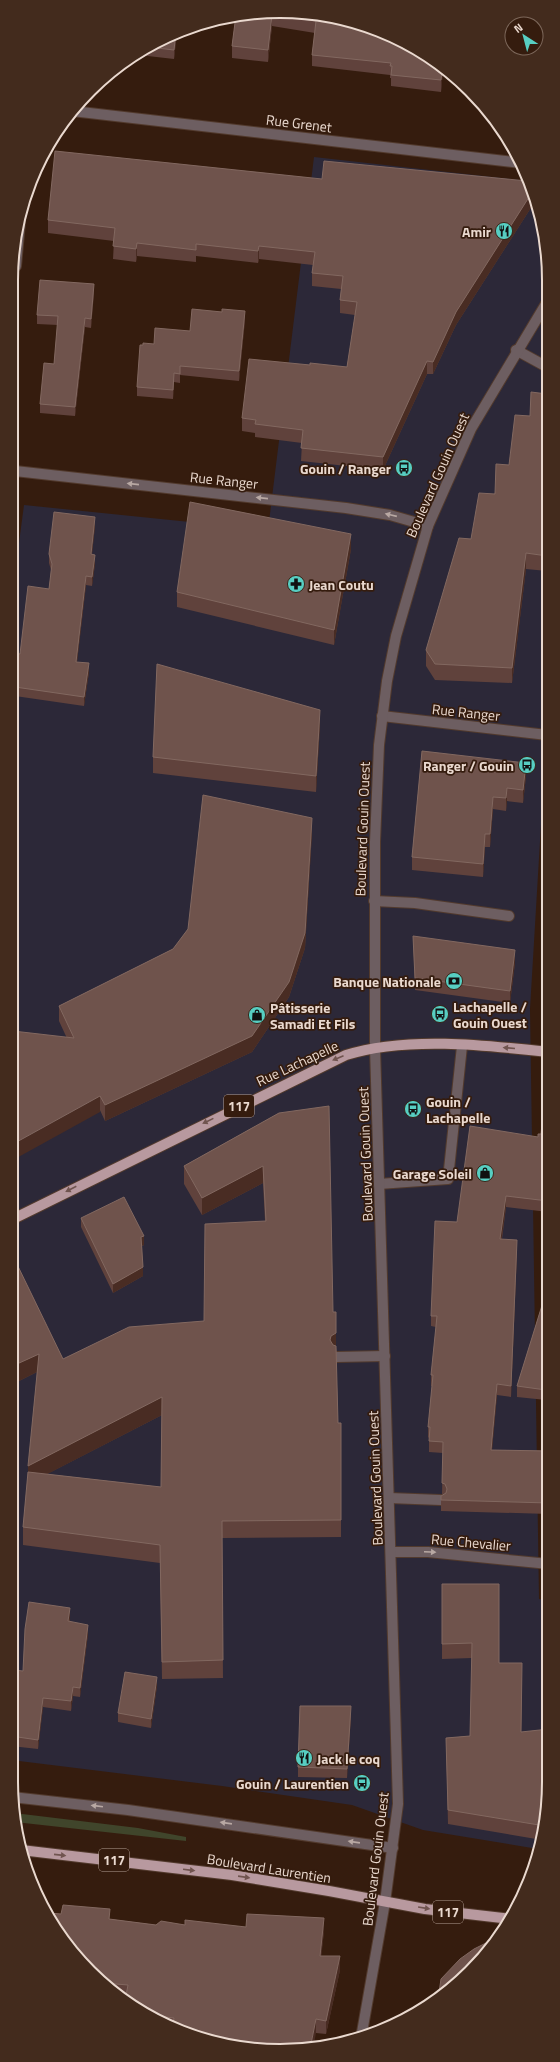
<svg xmlns="http://www.w3.org/2000/svg" width="560" height="2062" font-family="'Titillium Web',sans-serif">
<style>
.commercial{fill:#2c2838}
.green{fill:#40452b}
.lines{fill:none;stroke-linecap:round;stroke-linejoin:round}
.minor-casing{stroke:#523a2d;stroke-width:12}
.major-casing{stroke:#523a2d;stroke-width:12}
.minor{stroke:#6d5e61;stroke-width:10}
.major{stroke:#b8999f;stroke-width:10}
.wall{fill:#60423c;fill-rule:evenodd}
.shaded-wall{fill:#492c23}
.building{fill:#6f534c;stroke:#826860}
.oneway{fill:#b8a8a3}
.oneway2{fill:#70544f}
.labels{text-anchor:middle;dominant-baseline:central;stroke-width:3.5;stroke-linejoin:round;paint-order:stroke}
.shield{fill:#351c0e;stroke:#b4a095;stroke-width:1}
.shield-label{font-size:13px;font-weight:bold;fill:#ead9cf}
.street-label{font-size:14px;fill:#ead9cf;stroke:#351c0e}
.poi-label{font-size:14px;font-weight:bold;fill:#ead9cf;stroke:#351c0e;text-anchor:end}
.rim{fill:none;stroke:#ead9cf;stroke-width:2}
</style>
<rect width="100%" height="100%" fill="#351c0e"/>
<path class="commercial" d="M314,157l213,24 20,64v479l-17,285 9,590 10,2v181l-5,52 -6,15 -115,-19 -71,-25 -130,-19 -211,-26 4,-1187 9,-68 244,25z"/>
<path class="green" d="M14,1813l124,15 48,9v4l-171,-19z"/>
<g class="lines">
<g class="minor-casing">
<g id="minor">
<path d="M72,111l450,52"/>
<path d="M16,266l5,-55"/>
<path d="M516,350l31,17"/>
<path d="M15,471l331,37 44,7 38,11"/>
<path d="M382,716l165,19"/>
<path d="M374,901l41,2 94,13"/>
<path d="M379,1184l69,-5 14,-133"/>
<path d="M336,1357l49,-1"/>
<path d="M389,1498l52,2"/>
<path d="M391,1552h37l121,12"/>
<path d="M12,1797l116,13 265,38"/>
<path d="M361,2038l24,-136 13,-98 -23,-756v-206l4,-97 8,-64 9,-45 32,-110 43,-97 76,-127"/>
</g>
</g>
<g class="major-casing">
<g id="major">
<path d="M13,1219l333,-164c60,-19 139,-10 202,-3"/>
<path d="M21,1850l211,25 97,16 96,18 86,10"/>
</g>
</g>
<use href="#minor" class="minor"/>
<use href="#major" class="major"/>
</g>
<g class="wall">
<path d="M280,11l52,5 111,54 -2,22 -50,-6v-8h-1v-3l-78,-9v-11l3,-22 -43,-7 -4,36 -36,-4v-12l4,-31z"/>
<path d="M177,32l-3,27 -35,-4 -1,-3z"/>
<path d="M322,179l205,2 7,22 -78,122 -23,49h-6l-44,96 -82,-9 1,-18 -47,-6v-4l-13,-2v-13l68,-53 37,2 8,-52 -15,-2v-13l1,-11 -29,-3v-13l1,-8 -54,-6 -1,4 -62,-7v6l-59,-6 -1,6 -23,-3 1,-18 -66,-8v-13z"/>
<path d="M94,293l-3,35 -6,-1 -10,89 -35,-3v-9l14,-40 4,-39 -21,-1v-9z"/>
<path d="M245,320l-6,61 -59,-6v8l-6,-1 -1,17 -36,-3v-9l17,-43 36,-13z"/>
<path d="M547,394v177l-21,-2 -14,114 -77,-3 -9,-14v-16l45,-111 38,-74 21,-49z"/>
<path d="M95,526l-3,28 3,10 -3,22 -6,-1 -9,77 12,10 -5,34 -69,-10v-43l5,1 29,-65 2,-19 -2,-7v-9z"/>
<path d="M351,549l-17,96 -157,-38v-15z"/>
<path d="M320,725l-4,67 -163,-19v-16z"/>
<path d="M422,751l104,25 -3,27 -16,-2 -1,10 -13,-2 -3,38h-5l-2,30 -71,-7v-13z"/>
<path d="M312,833l-7,115 -16,49 -37,55 -147,69 -46,-100v-15l114,-57z"/>
<path d="M413,936l102,27 -5,40 -95,-13z"/>
<path d="M279,1113l54,199 3,34 2,77h3v114l-119,1 1,140 -61,1 -2,-116 -137,-18v-18l5,-55 9,-100 -20,10 -5,-10 1,-116 50,103 141,-38 61,-100 -2,-38 -61,32 -18,-31v-18zM162,1415l-1,72 -114,-13z"/>
<path d="M548,1113v99l-42,-5 -4,32 15,12 -6,146 -14,-2 -5,55 57,1v63l-108,-3v-15l3,-2h-2l1,-41 -14,-1v-14l-1,-1v-10l4,-41h-1v-11l5,-48 -5,-1v-10l26,-94 81,-85 3,-3z"/>
<path d="M81,1218l63,27 -2,1 1,30 -30,17 -32,-66z"/>
<path d="M548,1286v131h-2v-17l-29,-3v-11z"/>
<path d="M442,1584l57,79 23,15 -1,54 28,50 -5,52 -2,6 -94,-16 -2,-86 24,-2 2,-78 -30,1z"/>
<path d="M70,1618v4l18,12 -8,63 -7,-1 -2,15 -28,-4 -5,42 -27,-3v-50l12,-25z"/>
<path d="M157,1686l-6,42 -33,-6v-9z"/>
<path d="M351,1715l-4,63 -49,-1v-10z"/>
<path d="M110,1919l46,6 90,2 78,4 -3,25 19,14 -14,64 -10,-1 -106,9 -49,-19 -36,-22 1,-3h-6l-4,-2 -38,-36z"/>
</g>
<g class="shaded-wall">
<path d="M272,15v11l-4,36v-12z"/>
<path d="M176,32h1l-3,27v-9z"/>
<path d="M442,70h1l-2,22v-12z"/>
<path d="M531,194l3,9 -78,122 -23,49v-12l23,-50z"/>
<path d="M137,243v13l-1,6v-13z"/>
<path d="M259,246v13l-1,4v-12z"/>
<path d="M94,284v9l-3,35v-9z"/>
<path d="M245,311v9l-6,61v-10z"/>
<path d="M85,318v9l-10,89v-9z"/>
<path d="M427,361v13l-44,96v-13z"/>
<path d="M174,373v9l-1,17v-9z"/>
<path d="M95,517v9l-4,37v-9z"/>
<path d="M351,534v15l-17,96v-15z"/>
<path d="M526,553v16l-14,114v-15z"/>
<path d="M95,555v9l-3,22v-9z"/>
<path d="M86,576v9l-10,86v-9z"/>
<path d="M89,663v9l-5,34v-9z"/>
<path d="M320,710v15l-4,67v-16z"/>
<path d="M526,763v13l-3,27v-13z"/>
<path d="M507,788v13l-1,10v-13z"/>
<path d="M493,797v12l-3,38v-13z"/>
<path d="M312,818v15l-7,115 -16,49 -37,55 -147,69v-16z"/>
<path d="M485,834v13l-2,30v-13z"/>
<path d="M515,950v13l-5,40v-12z"/>
<path d="M100,1096v16l-87,48v-16z"/>
<path d="M263,1166v17l-61,32v-17z"/>
<path d="M506,1196v11l-6,43v-11z"/>
<path d="M144,1236v9l-3,1v-9z"/>
<path d="M517,1240v11l-6,146v-11z"/>
<path d="M143,1267v9l-30,17v-9z"/>
<path d="M336,1333v17l-6,-10 1,-4z"/>
<path d="M39,1354v17l-22,11v-18z"/>
<path d="M497,1384v11l-6,66v-11z"/>
<path d="M162,1397v18l-134,69v-18z"/>
<path d="M70,1608v10l-2,12v-9z"/>
<path d="M88,1625v9l-8,63v-9z"/>
<path d="M157,1677v9l-6,42v-9z"/>
<path d="M73,1687v9l-2,15v-10z"/>
<path d="M43,1698v9l-5,42v-9z"/>
<path d="M351,1706v9l-4,63v-9z"/>
<path d="M324,1918v13l-4,39v-14z"/>
<path d="M340,1956v14l-14,64v-13z"/>
<path d="M316,2019v14l-3,16h-3z"/>
</g>
<g class="building">
<path d="M280,11l52,5 67,23 43,31 -1,10 -50,-5 1,-9h-2l1,-3 -79,-8 4,-34 -44,-6 -4,35 -36,-4 4,-31z"/>
<path d="M176,32l-2,18 -26,-3z"/>
<path d="M55,151l267,28 2,-18 203,20 4,13 -75,118 -23,50 -6,-1 -44,96 -82,-9 2,-18 -48,-6 1,-4 -14,-2 7,-59 61,6v-2l37,4 10,-65 -17,-2 3,-24 -31,-3 3,-21 -56,-6 -1,5 -62,-7v6l-59,-7 -1,6 -23,-3 2,-18 -67,-8z"/>
<path d="M40,280l54,4 -3,35 -6,-1 -10,89 -35,-3 4,-41 10,1 4,-48 -21,-1z"/>
<path d="M192,309l30,3v-3l23,2 -6,60 -59,-5v8l-6,-1 -1,17 -36,-3 3,-42h3v-2l11,1 1,-16 35,3z"/>
<path d="M531,392l16,2v162l-21,-3 -14,115 -77,-4 -9,-14 33,-112 12,1 8,-46 16,1 1,-30 13,1 6,-50 15,1z"/>
<path d="M190,502l161,32 -17,96 -157,-38z"/>
<path d="M54,512l41,5 -4,37 4,1 -3,22 -6,-1 -10,86 13,1 -5,34 -69,-10v-34l5,1 8,-68 21,3 3,-25 -3,-10z"/>
<path d="M157,664l163,46 -4,66 -163,-19z"/>
<path d="M422,751l104,12 -3,27 -16,-2 -1,10 -13,-1 -3,37h-5l-2,30 -71,-7z"/>
<path d="M203,795l109,23 -7,115 -16,49 -37,54 -147,69 -5,-9 -87,48v-113l61,7 -15,-32 114,-57 15,-20z"/>
<path d="M413,936l102,14 -5,41 -95,-13z"/>
<path d="M329,1106l4,206h3v21l-5,3 -1,4 3,5 3,1 2,77h3v97l-119,1 1,139 -61,2 -2,-117 -137,-18 5,-55 133,15 1,-90 -134,69 11,-112 -22,10 -5,-10 1,-98 50,103 66,-32 75,-6 1,-97 61,-3 -3,-55 -61,32 -18,-32 95,-53z"/>
<path d="M543,1113h5v88l-42,-5 -6,43 17,1 -6,146 -14,-2 -6,66 58,1v52l-108,-3v-4l5,-3 1,-4 -2,-5 -3,-1 1,-41 -14,-1 1,-14h-2l5,-52h-2l6,-59h-6l4,-95 22,1 13,-96 68,11v-3h3z"/>
<path d="M124,1197l20,39 -3,1 2,30 -30,17 -32,-66z"/>
<path d="M548,1286v120h-2v-16l-29,-4z"/>
<path d="M442,1584h57v79h23l-1,69 28,-3v53l-4,44 -97,-16 -2,-72 24,-2 2,-93 -30,1z"/>
<path d="M29,1602l41,6 -2,13 20,4 -8,63 -7,-1 -2,14 -28,-3 -5,42 -27,-4v-40l3,-26 9,1 2,-42z"/>
<path d="M125,1672l32,5 -6,42 -33,-6z"/>
<path d="M300,1706h51l-4,63 -49,-2z"/>
<path d="M63,1905l47,4 -1,10 47,6 5,-4 24,4v-5l61,7 1,-13 77,4 -4,38h20l-14,65 -10,-2 -6,30 -48,1 -52,-8 -13,-5v-1l-5,-1 -20,-8 2,-9 -26,-3 -23,-14 3,-16 -24,-2 1,-5 -8,-1 -19,-17 -29,-47 12,1z"/>
<path d="M494,1939l2,1 -14,20 -38,35 -6,4 3,-20 19,-20 14,-10z"/>
</g>
<defs><path id="oneway-solid" d="M-6-.8H1V-3.2L6.5 0L1 3.2V.8H-6Z"/></defs>
<g class="oneway">
<use href="#oneway-solid" transform="translate(133 484) rotate(-174)"/>
<use href="#oneway-solid" transform="translate(262 498) rotate(-174)"/>
<use href="#oneway-solid" transform="translate(391 515) rotate(-167)"/>
<use href="#oneway-solid" transform="translate(430 1552) rotate(3)"/>
<use href="#oneway-solid" transform="translate(97 1806) rotate(-173)"/>
<use href="#oneway-solid" transform="translate(226 1823) rotate(-172)"/>
<use href="#oneway-solid" transform="translate(354 1842) rotate(-172)"/>
</g>
<g class="oneway2">
<use href="#oneway-solid" transform="translate(509 1048) rotate(-175)"/>
<use href="#oneway-solid" transform="translate(338 1058) rotate(157)"/>
<use href="#oneway-solid" transform="translate(208 1121) rotate(154)"/>
<use href="#oneway-solid" transform="translate(71 1189) rotate(153)"/>
<use href="#oneway-solid" transform="translate(60 1855) rotate(6)"/>
<use href="#oneway-solid" transform="translate(189 1870) rotate(7)"/>
<use href="#oneway-solid" transform="translate(244 1877) rotate(8)"/>
<use href="#oneway-solid" transform="translate(424 1908) rotate(9)"/>
</g>
<defs>
<g id="restaurant-disc" transform="scale(0.9)"><circle r="9.5" fill="#57cec2" stroke="#351c0e"/><path d="M-5-6h1v4h1v-4h1v4h1v-4h1v5L-1.5 .5V6h-2V.5L-5-1ZM5-6V6H3V1.5H1.5Q1.5-4 5-6Z" fill="#111"/></g>
<g id="bus-disc" transform="scale(0.9)"><circle r="9.5" fill="#57cec2" stroke="#351c0e"/><path d="M-5-6H5V4H4V6H2V4H-2V6H-4V4H-5ZM-3.5-4V0h7V-4ZM-3.5 1.2v1.5H-2V1.2ZM2 1.2v1.5H3.5V1.2Z" fill="#111"/></g>
<g id="pharmacy-disc" transform="scale(0.9)"><circle r="9.5" fill="#57cec2" stroke="#351c0e"/><path d="M-2-6h4v4h4v4h-4v4h-4v-4h-4v-4h4Z" fill="#111"/></g>
<g id="bank-disc" transform="scale(0.9)"><circle r="9.5" fill="#57cec2" stroke="#351c0e"/><path d="M-6-4H6V4H-6ZM0-2.3a2.3 2.3 0 1 0 0 4.6a2.3 2.3 0 1 0 0-4.6Z" fill="#111"/></g>
<g id="shop-disc" transform="scale(0.9)"><circle r="9.5" fill="#57cec2" stroke="#351c0e"/><path d="M-5-2.5h2.3a2.7 3.5 0 0 1 5.4 0H5L5.5 6h-11ZM-1.5-2.5h3a1.5 2.3 0 0 0-3 0Z" fill="#111"/></g>
</defs>
<g fill-rule="evenodd">
<use href="#restaurant-disc" x="504" y="231"/>
<use href="#bus-disc" x="404" y="468"/>
<use href="#pharmacy-disc" x="296" y="584"/>
<use href="#bus-disc" x="527" y="765"/>
<use href="#bank-disc" x="454" y="981"/>
<use href="#bus-disc" x="440" y="1014"/>
<use href="#shop-disc" x="257" y="1015"/>
<use href="#bus-disc" x="413" y="1109"/>
<use href="#shop-disc" x="485" y="1173"/>
<use href="#restaurant-disc" x="304" y="1758"/>
<use href="#bus-disc" x="362" y="1783"/>
</g>
<g class="labels">
<g class="shield">
<rect x="224" y="1095" width="30" height="22" rx="3"/>
<rect x="99" y="1849" width="30" height="22" rx="3"/>
<rect x="433" y="1901" width="30" height="22" rx="3"/>
</g>
<g class="shield-label">
<text x="239" y="1106">117</text>
<text x="114" y="1860">117</text>
<text x="448" y="1912">117</text>
</g>
<g class="street-label">
<text transform="translate(299 123) rotate(7)">Rue Grenet</text>
<text transform="translate(437 475) rotate(-66)">Boulevard Gouin Ouest</text>
<text transform="translate(224 480) rotate(6)">Rue Ranger</text>
<text transform="translate(466 712) rotate(6)">Rue Ranger</text>
<text transform="translate(362 829) rotate(-88)">Boulevard Gouin Ouest</text>
<text transform="translate(297 1063) rotate(-25)">Rue Lachapelle</text>
<text transform="translate(365 1154) rotate(-92)">Boulevard Gouin Ouest</text>
<text transform="translate(375 1478) rotate(-92)">Boulevard Gouin Ouest</text>
<text transform="translate(471 1542) rotate(5)">Rue Chevalier</text>
<text transform="translate(375 1859) rotate(-83)">Boulevard Gouin Ouest</text>
<text transform="translate(269 1868) rotate(9)">Boulevard Laurentien</text>
</g>
<g class="poi-label">
<text x="491" y="231">Amir</text>
<text x="391" y="468">Gouin / Ranger</text>
<text x="309" y="584" text-anchor="start">Jean Coutu</text>
<text x="514" y="765">Ranger / Gouin</text>
<text x="441" y="981">Banque Nationale</text>
<text x="453" y="1006" text-anchor="start">Lachapelle /<tspan x="453" dy="16">Gouin Ouest</tspan></text>
<text x="270" y="1007" text-anchor="start">Pâtisserie<tspan x="270" dy="16">Samadi Et Fils</tspan></text>
<text x="426" y="1101" text-anchor="start">Gouin /<tspan x="426" dy="16">Lachapelle</tspan></text>
<text x="472" y="1173">Garage Soleil</text>
<text x="317" y="1758" text-anchor="start">Jack le coq</text>
<text x="349" y="1783">Gouin / Laurentien</text>
</g>
</g>
<path d="M0 0H560V2062H0ZM280 18H280A262 262 0 0 1 542 280V1782A262 262 0 0 1 280 2044H280A262 262 0 0 1 18 1782V280A262 262 0 0 1 280 18Z" fill="#432b1d" fill-rule="evenodd"/>
<path class="rim" d="M280 18H280A262 262 0 0 1 542 280V1782A262 262 0 0 1 280 2044H280A262 262 0 0 1 18 1782V280A262 262 0 0 1 280 18Z"/>
<g transform="translate(524 36) rotate(324)"><circle r="19" fill="#351c0e" stroke="#7d685b"/>
<path d="M0-3L7 15L0 10L-7 15Z" fill="#57cec2"/>
<text y="-6" font-size="11" font-weight="bold" text-anchor="middle" fill="#ead9cf">N</text>
</g>
</svg>
